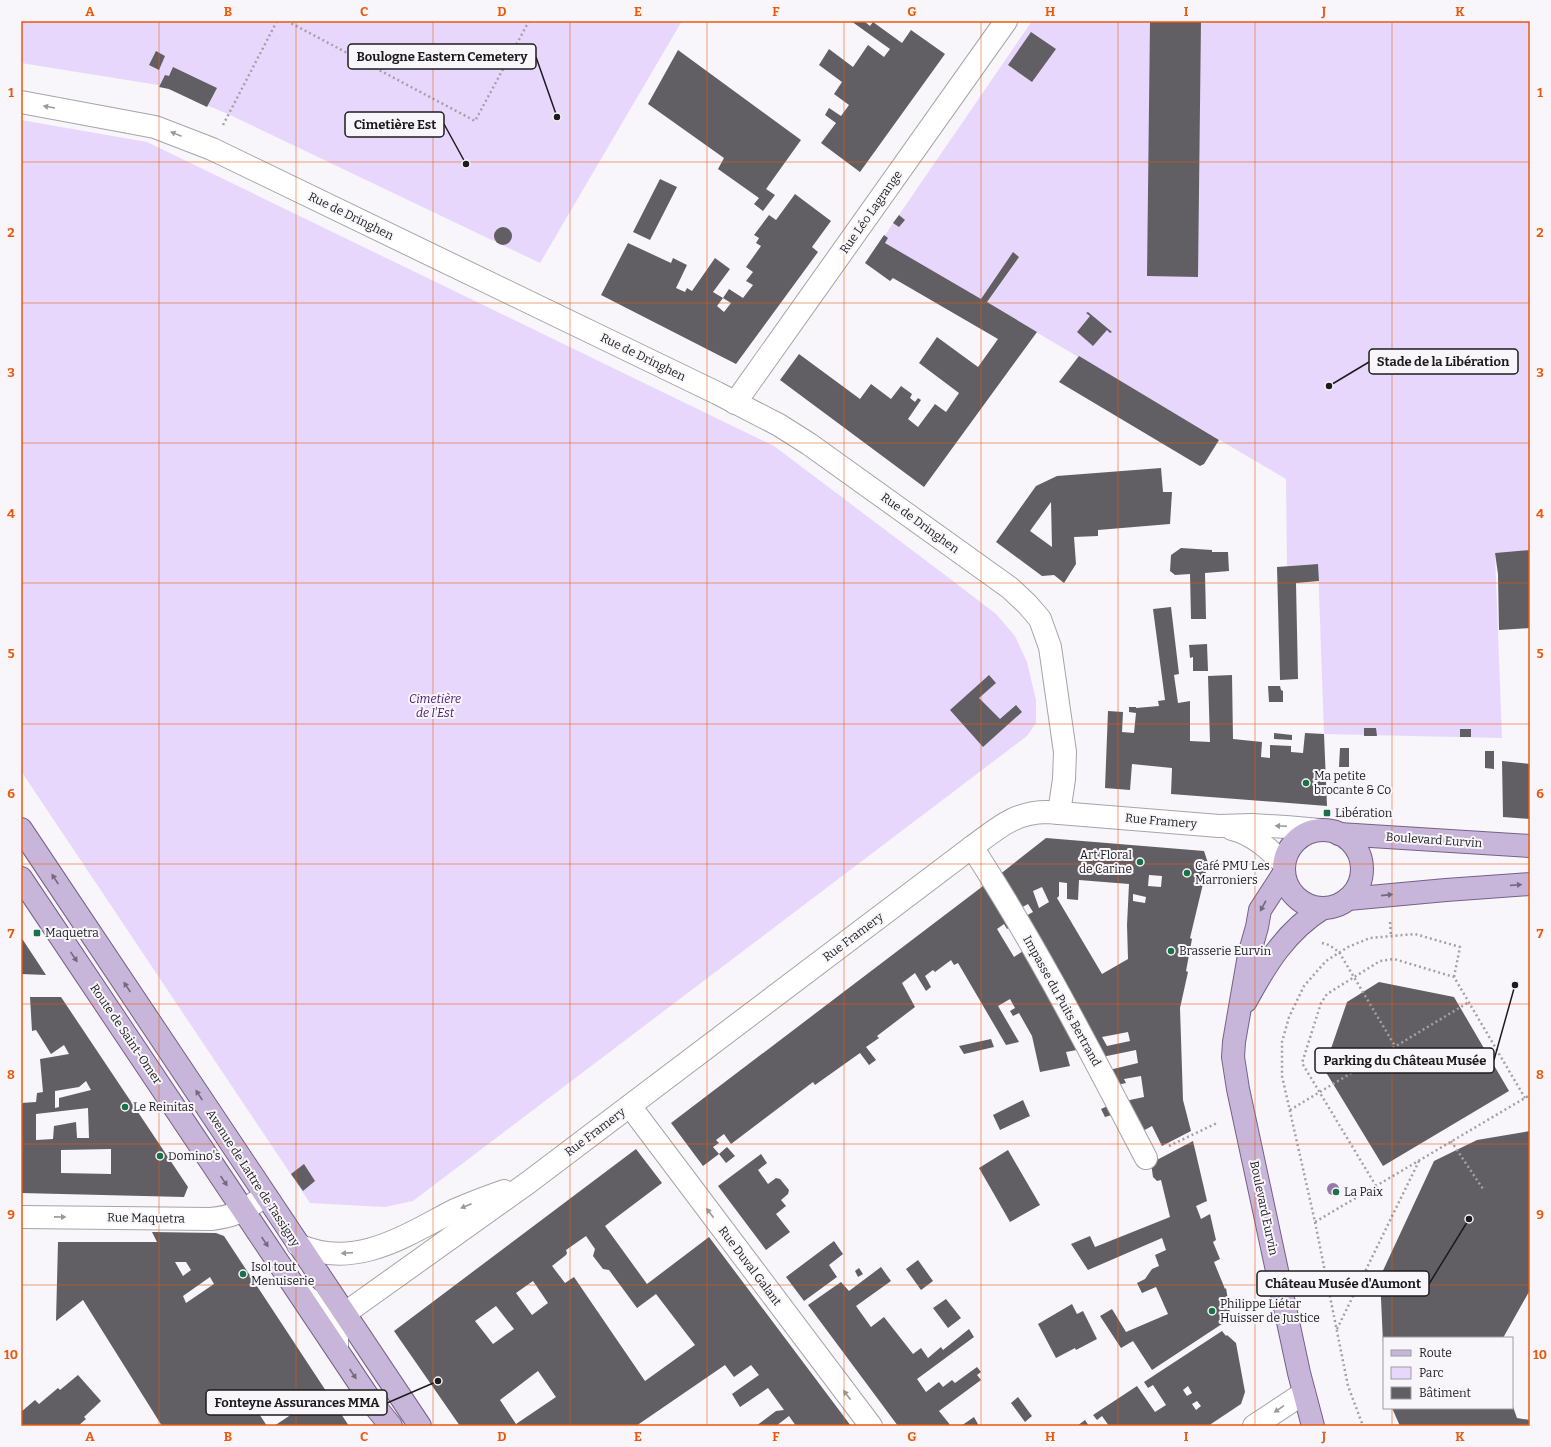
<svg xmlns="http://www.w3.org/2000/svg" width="1551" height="1447" font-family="Bitter,serif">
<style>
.green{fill:#e8d7fc}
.building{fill:#625f64;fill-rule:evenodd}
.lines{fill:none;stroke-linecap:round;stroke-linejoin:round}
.minor-casing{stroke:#a6a4a9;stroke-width:24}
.major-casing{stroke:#746188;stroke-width:24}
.path{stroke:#a3a1a5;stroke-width:2.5;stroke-dasharray:2 3;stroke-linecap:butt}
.minor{stroke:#fff;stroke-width:22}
.major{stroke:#c8b6da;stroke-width:22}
.tree{fill:#9779ac}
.oneway{fill:#999}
.oneway2{fill:#72697c}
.grid{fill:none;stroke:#e8590c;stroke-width:1;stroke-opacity:0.55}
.poi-dot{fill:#187246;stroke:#f8f5fb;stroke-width:1.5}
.labels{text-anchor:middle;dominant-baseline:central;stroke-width:4;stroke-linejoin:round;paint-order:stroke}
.street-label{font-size:12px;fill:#1c1c1d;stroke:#f8f5fb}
.park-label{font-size:12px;font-style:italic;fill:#47146c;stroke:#f8f5fb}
.poi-label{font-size:12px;fill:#1c1c1d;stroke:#f8f5fb;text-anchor:start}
.leader{fill:none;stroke:#1c1c1d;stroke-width:1.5}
.callout-dot{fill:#1c1c1d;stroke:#f8f5fb;stroke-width:1.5}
.callout{fill:#f8f5fb;stroke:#1c1c1d;stroke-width:1.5}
.callout-label{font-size:13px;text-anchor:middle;font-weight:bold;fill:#1c1c1d}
.neatline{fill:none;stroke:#e8590c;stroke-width:1.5}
.grid-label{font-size:13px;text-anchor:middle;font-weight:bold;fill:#e8590c}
</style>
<rect width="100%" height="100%" fill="#f8f5fb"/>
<g class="green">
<path d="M21,21h661l-142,242 -312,-149 -70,-29 -137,-22z"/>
<path d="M1032,21h498v529l-35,3 7,185 -178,-4 -6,-170 -31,2 -1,-87 -405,-238z"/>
<path d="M21,120l126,22 627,304 179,135 43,33 19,22 12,26 9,38v23l-9,13 -614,465 -28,6 -75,-4 -289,-432z"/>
</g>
<g class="building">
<path d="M851,21h16l-2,1 5,4 3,-4 29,21 9,-13 34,24 -85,118 -39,-29 15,-20 -11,-8 4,-7 12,8 8,-11 -15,-11 8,-12 -23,-17 10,-16 24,18 15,-22 16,12 6,-8z"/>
<path d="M1150,21h51l-3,256 -51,-1z"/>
<path d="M1031,32l25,17 -24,33 -24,-17z"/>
<path d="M678,50l123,90 -35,49 9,6 -12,16 -9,-7 5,-6 -41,-29 6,-11 -76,-54z"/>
<path d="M156,51l9,5 -6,14 -10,-5z"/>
<path d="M173,67l44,21 -10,19 -38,-18 -10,-2 6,-12 4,1z"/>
<path d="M660,179l17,8 -27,53 -17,-8z"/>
<path d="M795,194l36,27 -19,26 6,5 -82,112 -135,-69 27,-52 43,20 2,-5 14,7 -11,23 9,4 2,-4 5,3 23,-33 15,11 -17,23 10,6 -6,8 7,6 7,-9 -8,-5 6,-9 14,9 10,-13 -7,-4 7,-9 -7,-5 15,-21 -5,-3 3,-5 -5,-3 15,-20 7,5z"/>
<path d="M899,215l6,5 -6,7 -6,-4z"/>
<circle cx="503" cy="236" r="9"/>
<path d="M884,235l4,3 -3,5 96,56 32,-47 6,5 -32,45 50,30 -113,155 -144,-107 19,-26 61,45 11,-15 20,15 10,-13 11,8 -2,4 5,4 3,-4 3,2 -13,19 10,8 17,-23 11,8 13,-19 -40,-30 18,-26 41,30 20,-28 -105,-61 -3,3 -25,-18z"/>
<path d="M1088,312l24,20 -2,1 -3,-3 -14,16 -16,-14 13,-16 -4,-3z"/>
<path d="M1079,356l140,84 -15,24 -4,2 -141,-84z"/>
<path d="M1161,468l2,24h9l-2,32 -72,6v6l-24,1 2,27 -12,19 -10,-8 -12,1 -46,-34 40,-56 21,-10zM1051,502l1,45 -22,-16z"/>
<path d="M1181,548l31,2v2h16l1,19 -24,2 1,46h-15l-1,-45 -15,1 -5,-4 1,-16z"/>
<path d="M1530,550v78l-31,2 -1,-56 -3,-21z"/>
<path d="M1318,564l1,17 -23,2 2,96 -18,1 -3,-113z"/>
<path d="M1171,607l8,67 -5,1 4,28 12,-2v40l20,1 -2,-66 24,-1 1,64 29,3 -1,15 9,1v-13l21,1v6l12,1 2,-20 19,1 3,72 -156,-12 1,-26 -40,-4 -2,26 -25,-2 3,-77 15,1 -1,20 12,1 2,-20 -7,-1v-5h7v1l23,-2 -1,-5 7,-1 -12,-91z"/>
<path d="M1207,644l1,27h-15v-14l-3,1 -1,-13z"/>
<path d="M989,675l7,8 -17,15 21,21 16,-14 6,7 -39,35 -33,-37z"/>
<path d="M1268,686h12l1,4 2,1v11h-14z"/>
<path d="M1364,728h12l1,8h-13z"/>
<rect x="1460" y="729" width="11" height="8"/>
<path d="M1274,733l18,2v5l-18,-1z"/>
<path d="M1340,748h9v19h-10z"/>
<path d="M1485,751h9v18l-9,-1z"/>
<path d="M1502,761l28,3v55l-27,-2z"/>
<path d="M1046,838l158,13 4,12 -18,75 2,1 -6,32 2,1 -8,36 3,92 8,31 -29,15 -10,-20 -11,6 -16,-31 19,-4 -3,-21 -17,3 2,4 -9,2 -8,-15 29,-7 -2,-13 -34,7 -78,-140 9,-5 -5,-8 -9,5 -20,-34zM1149,875l13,1 -1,11 -13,-1zM1079,880l50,4 -2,41 1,34 -26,15 -45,-76 2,-2v-14l8,1v16l11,1zM1042,887l7,15 -10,6 -6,-17zM1133,894l13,3 -1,6 -12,-2zM1128,1032l2,9 -23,5 -5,-9z"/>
<path d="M987,883l25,42 -5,4 -3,-5 -7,5 17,28 12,-8 56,100 -16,3 4,14 -30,6 -8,-36 -13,-23 -6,3 -3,-5 5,-3 -5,-9 -12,7 21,36 -13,3 -48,-82 -4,2 -3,-5 -16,12 -2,-2 -8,6 6,11 -5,4 -11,-18 -13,10 13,24 -38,29 2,2 -13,9 10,13 -7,5 -9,-12 -45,32 -2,-3 -82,62 -7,-10 -8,6 3,3 -6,4 6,7 8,-7 8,9 -9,7 -7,-9 -16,12 -32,-43z"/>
<path d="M21,937l25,38 -25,-1z"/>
<path d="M1379,982l75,15 55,94 -126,75 -59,-97 23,-67z"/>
<path d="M30,997h31l127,190 -4,10 -163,-4v-90l15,-1 1,-9 6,-1 -3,-33 29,-5 -5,-9 -13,9 -15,-24 -4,1zM86,1081l5,9 -32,8v9l-4,1v-17l24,-4zM88,1108l1,30h-12l-1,-16 -22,4 -1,13 -17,1v-26zM111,1149v25l-50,-1v-23z"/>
<path d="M991,1039l3,8 -30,7 -5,-8z"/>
<path d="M1023,1100l7,16 -30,14 -7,-15z"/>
<path d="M1110,1105l5,9 -10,3 -4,-8z"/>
<path d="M1530,1131v159l-27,48h-119v5h-1l-3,-66 54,-116 43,-21z"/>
<path d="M1193,1141l14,60 -11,5 5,13 9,-5 6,26 -3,2 7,17 -6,3 11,27 1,-1 5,30 -79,52 -19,-29 -12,7 -21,-32 12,-7 14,23 42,-18 -12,-27 -14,6 -5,-10 8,-4 7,-10 7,-3 -4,-11 11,-5 -4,-12 -74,32 -17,-26 19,-8 5,11 75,-30 -9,-37 -4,1 -4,-4 -2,-14z"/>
<path d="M636,1149l26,34 -57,43 42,58 62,-47 142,189h-55l-7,-10 -13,10h-20l20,-15 8,-1 -16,-22 -28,19 -8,-13 27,-19 -8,-10 -17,12 -9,-12 -89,61h-176l-66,-95zM586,1236l9,13 -2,7 10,13 6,1 28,38 19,-14 39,51 -50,36 -71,-104 -9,6 -13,-17 14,-11 1,-2 -1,-3zM533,1281l15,22 -16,12 -16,-22zM496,1306l18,23 -21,15 -18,-23zM538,1371l18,26 -40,27 -16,-24z"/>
<path d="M1008,1150l32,55 -30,17 -31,-54z"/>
<path d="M761,1154l6,9 -9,7 10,14 8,-6 4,1 9,11 -1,4 -7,6 5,6 -10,8 14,18 -24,18 -48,-64z"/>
<path d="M304,1164l11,17 -12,10 -12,-17z"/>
<path d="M152,1232l64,1 8,3 125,190h-75l18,-12 -4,-7 -4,3 -3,-3 4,-3 -6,-10 -14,9 -3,-5 -8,8 13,20h-105l-79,-126 -27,21 2,-79h99zM175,1262h11l5,8 -8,6zM210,1277l4,7 -28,19 -3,-7z"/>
<path d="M834,1241l9,13 -14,11 8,12 -33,24 -18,-24z"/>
<path d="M918,1260l15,21 -12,9 -15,-21z"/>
<path d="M881,1267l10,14 -35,25 15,21 13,-10 29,37 8,-6 7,10 13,-11 2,3 26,-21 5,8 -57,42 9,13 13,-10 4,5 9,-7 3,3 22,-16 4,5 -4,3 4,5 -42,31 12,15h-53l-90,-121 33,-23 8,9z"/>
<path d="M859,1268l4,6 -5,3 -3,-6z"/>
<path d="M946,1299l15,19 -13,10 -15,-20z"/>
<path d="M1072,1304l5,10 6,-3 14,28 -21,11 -1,-2 -19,10 -18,-34z"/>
<path d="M1222,1331l4,5 1,-1 9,8 9,49 -4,12 -33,22h-99l-7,-10 -5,4 -4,-5 44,-29 18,26 11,-7 -13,-20 -5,3 -4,-6zM1188,1386l4,7 -5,3 -4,-6zM1197,1401l4,5 -5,4 -4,-6z"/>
<path d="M78,1375l23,26 -17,16 2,2 -8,7h-57v-14l14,-12 4,4 19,-16 2,2z"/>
<path d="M1018,1397l14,19 -7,6 -14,-19z"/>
<path d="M1512,1404l5,14 13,2v6h-130l-8,-18h120z"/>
<path d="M974,1417l5,9h-18z"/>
<path d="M1085,1420l4,6h-12z"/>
</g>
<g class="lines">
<g class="minor-casing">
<g id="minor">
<path d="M21,102l134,25 57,22 505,244 62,32 30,19 201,144 17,16 13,15 10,28 15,105 -1,27 -5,34"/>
<path d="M735,403l271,-382"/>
<path d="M1232,829c22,6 36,19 52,35"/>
<path d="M972,847c65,100 119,206 174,311"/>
<path d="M630,1106l241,320"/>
<path d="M21,1217l190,2c26,-3 33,-9 54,-23"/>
<path d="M298,1245c57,25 107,-9 157,-35 16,-7 32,-13 49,-19"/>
<path d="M299,1290c13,12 27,24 45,24"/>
<path d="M337,1349v-16l7,-19 185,-132 443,-335c25,-18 42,-35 75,-35l172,14 33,-1 34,2 34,3"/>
<path d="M1254,1426l50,-33"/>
</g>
</g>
<g class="major-casing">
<g id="major">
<path d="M21,829l399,597"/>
<circle cx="1323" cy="869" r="39"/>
<path d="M1339,834l191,12"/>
<path d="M1284,873l-24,37 -3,17 -8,28 -15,87 -1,15 5,32 61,284 14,53"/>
<path d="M21,878l352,526 18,22"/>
<path d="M1348,899l98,-9 84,-6"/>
<path d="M1246,1001c20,-37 40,-70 77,-93"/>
</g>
</g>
<g class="path">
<path d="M287,21l188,100 54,-100"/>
<path d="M223,125l54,-104"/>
<path d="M1390,922l1,14"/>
<path d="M1322,943l7,2 10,7 56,94"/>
<path d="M1454,977l6,-30 -45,-13 -45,4 -22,9 -22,14 -22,25 -15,31 -7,25v34l33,146 215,-127"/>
<path d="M1290,1110l179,-108"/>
<path d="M1451,1141l32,48"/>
<path d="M1169,1146l48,-23"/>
<path d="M1376,1186l-74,-123 19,-60 6,-9 53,-33 14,-2 60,18 71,121"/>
<path d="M1315,1222l33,164 15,40"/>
<path d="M1337,1329l82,-168"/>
</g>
<use href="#minor" class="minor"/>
<use href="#major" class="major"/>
</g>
<circle class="tree" cx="1333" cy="1189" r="6"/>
<defs><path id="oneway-solid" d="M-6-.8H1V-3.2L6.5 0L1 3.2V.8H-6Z"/></defs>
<g class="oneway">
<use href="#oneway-solid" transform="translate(49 107) rotate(-170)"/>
<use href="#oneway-solid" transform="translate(176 134) rotate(-158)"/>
<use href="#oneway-solid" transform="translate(1281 826) rotate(-177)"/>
<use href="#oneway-solid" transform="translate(466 1206) rotate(157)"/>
<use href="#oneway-solid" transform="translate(710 1213) rotate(-127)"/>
<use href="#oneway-solid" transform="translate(60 1217) rotate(1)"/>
<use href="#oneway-solid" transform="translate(347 1253) rotate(176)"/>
<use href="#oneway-solid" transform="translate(847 1395) rotate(-127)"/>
<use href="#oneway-solid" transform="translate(1279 1409) rotate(146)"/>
</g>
<g class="oneway2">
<use href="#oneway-solid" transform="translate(55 879) rotate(-124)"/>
<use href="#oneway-solid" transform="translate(1516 885) rotate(-4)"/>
<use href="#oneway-solid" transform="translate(1387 895) rotate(-6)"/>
<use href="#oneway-solid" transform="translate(1263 906) rotate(119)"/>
<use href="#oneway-solid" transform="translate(74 957) rotate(56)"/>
<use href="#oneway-solid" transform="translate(127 987) rotate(-124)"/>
<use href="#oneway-solid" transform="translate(199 1095) rotate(-124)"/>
<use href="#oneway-solid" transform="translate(224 1181) rotate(56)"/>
<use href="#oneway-solid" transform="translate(265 1242) rotate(56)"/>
<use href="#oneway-solid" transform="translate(353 1374) rotate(56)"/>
</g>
<path class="grid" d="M159,21v1405M296,21v1405M433,21v1405M570,21v1405M707,21v1405M844,21v1405M981,21v1405M1118,21v1405M1255,21v1405M1392,21v1317M21,162h1509M21,303h1509M21,443h1509M21,583h1509M21,724h1509M21,864h1509M21,1004h1509M21,1144h1509M21,1285h1509M1392,1408v18"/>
<g class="poi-dot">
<circle cx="1306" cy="783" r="4"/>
<rect x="1323" y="809" width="8" height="8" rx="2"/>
<circle cx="1140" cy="862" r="4"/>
<circle cx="1187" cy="873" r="4"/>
<rect x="33" y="929" width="8" height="8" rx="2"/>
<circle cx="1171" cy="951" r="4"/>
<circle cx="125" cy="1107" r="4"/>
<circle cx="160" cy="1156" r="4"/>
<circle cx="1336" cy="1192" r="4"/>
<circle cx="243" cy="1274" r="4"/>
<circle cx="1212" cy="1311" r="4"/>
</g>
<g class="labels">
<g class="street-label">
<text transform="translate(871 212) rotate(-55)">Rue Léo Lagrange</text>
<text transform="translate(351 216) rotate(26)">Rue de Dringhen</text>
<text transform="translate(643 357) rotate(26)">Rue de Dringhen</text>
<text transform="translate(920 523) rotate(36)">Rue de Dringhen</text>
<text transform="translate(1161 821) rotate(5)">Rue Framery</text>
<text transform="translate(1434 840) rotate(4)">Boulevard Eurvin</text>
<text transform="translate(853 937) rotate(-37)">Rue Framery</text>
<text transform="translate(1062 1001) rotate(61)">Impasse du Puits Bertrand</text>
<text transform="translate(126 1034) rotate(56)">Route de Saint-Omer</text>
<text transform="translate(595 1132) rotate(-37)">Rue Framery</text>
<text transform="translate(253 1178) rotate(57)">Avenue de Lattre de Tassigny</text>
<text transform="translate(1264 1208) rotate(78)">Boulevard Eurvin</text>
<text transform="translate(146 1218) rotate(1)">Rue Maquetra</text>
<text transform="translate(750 1266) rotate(53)">Rue Duval Galant</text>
</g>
<g class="park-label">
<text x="435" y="699">Cimetière<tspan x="435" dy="14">de l'Est</tspan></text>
</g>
<g class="poi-label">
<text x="1314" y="776">Ma petite<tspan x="1314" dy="14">brocante &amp; Co</tspan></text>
<text x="1335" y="813">Libération</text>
<text x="1132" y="855" text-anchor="end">Art Floral<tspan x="1132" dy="14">de Carine</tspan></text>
<text x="1195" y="866">Café PMU Les<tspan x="1195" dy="14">Marroniers</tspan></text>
<text x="45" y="933">Maquetra</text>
<text x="1179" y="951">Brasserie Eurvin</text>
<text x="133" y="1107">Le Reinitas</text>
<text x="168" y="1156">Domino's</text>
<text x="1344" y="1192">La Paix</text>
<text x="251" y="1267">Isol tout<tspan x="251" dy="14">Menuiserie</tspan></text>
<text x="1220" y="1304">Philippe Liétar<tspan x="1220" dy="14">Huisser de Justice</tspan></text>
</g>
</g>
<path class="leader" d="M557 117L536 57M466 164L444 124M1329 386L1369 362M1515 985L1494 1060M1469 1219L1429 1284M438 1381L387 1403"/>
<g class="callout-dot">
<circle cx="557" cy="117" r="4"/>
<circle cx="466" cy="164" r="4"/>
<circle cx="1329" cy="386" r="4"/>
<circle cx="1515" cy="985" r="4"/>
<circle cx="1469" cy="1219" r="4"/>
<circle cx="438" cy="1381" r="4"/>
</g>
<g class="callout">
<rect x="348" y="44" width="188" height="25" rx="4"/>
<rect x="345" y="112" width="99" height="25" rx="4"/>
<rect x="1369" y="349" width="149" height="25" rx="4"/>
<rect x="1315" y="1048" width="179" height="25" rx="4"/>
<rect x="1257" y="1271" width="172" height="25" rx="4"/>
<rect x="206" y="1390" width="181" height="25" rx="4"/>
</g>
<g class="callout-label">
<text x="442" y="61">Boulogne Eastern Cemetery</text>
<text x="395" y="129">Cimetière Est</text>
<text x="1443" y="366">Stade de la Libération</text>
<text x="1405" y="1065">Parking du Château Musée</text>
<text x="1343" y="1288">Château Musée d'Aumont</text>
<text x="297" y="1407">Fonteyne Assurances MMA</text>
</g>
<rect width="1551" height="1447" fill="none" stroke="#f8f5fb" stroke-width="44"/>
<rect x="1383" y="1337" width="130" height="72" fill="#f8f5fb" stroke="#a09ea2"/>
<rect x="1391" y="1350" width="20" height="6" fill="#c8b6da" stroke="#a09ea2"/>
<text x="1419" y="1357" font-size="12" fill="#1c1c1d">Route</text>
<rect x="1391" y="1367" width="20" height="12" fill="#e8d7fc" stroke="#a09ea2"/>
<text x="1419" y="1377" font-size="12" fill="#1c1c1d">Parc</text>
<rect x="1391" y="1387" width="20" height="12" fill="#625f64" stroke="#a09ea2"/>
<text x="1419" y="1397" font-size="12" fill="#1c1c1d">Bâtiment</text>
<rect x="22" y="22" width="1507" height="1403" class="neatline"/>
<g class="grid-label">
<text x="90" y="16">A</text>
<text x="228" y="16">B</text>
<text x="364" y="16">C</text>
<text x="502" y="16">D</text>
<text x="638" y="16">E</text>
<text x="776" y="16">F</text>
<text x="912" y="16">G</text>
<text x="1050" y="16">H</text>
<text x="1186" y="16">I</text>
<text x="1324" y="16">J</text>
<text x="1460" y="16">K</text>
<text x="11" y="97">1</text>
<text x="1540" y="97">1</text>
<text x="11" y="237">2</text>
<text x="1540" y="237">2</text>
<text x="11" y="377">3</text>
<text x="1540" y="377">3</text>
<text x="11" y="518">4</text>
<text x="1540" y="518">4</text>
<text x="11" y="658">5</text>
<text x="1540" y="658">5</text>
<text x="11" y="798">6</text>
<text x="1540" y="798">6</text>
<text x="11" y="938">7</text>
<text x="1540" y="938">7</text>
<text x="11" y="1079">8</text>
<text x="1540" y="1079">8</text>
<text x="11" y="1219">9</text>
<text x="1540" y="1219">9</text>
<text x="11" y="1359">10</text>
<text x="1540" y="1359">10</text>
<text x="90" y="1441">A</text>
<text x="228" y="1441">B</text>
<text x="364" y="1441">C</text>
<text x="502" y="1441">D</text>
<text x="638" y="1441">E</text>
<text x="776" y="1441">F</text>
<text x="912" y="1441">G</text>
<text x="1050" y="1441">H</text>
<text x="1186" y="1441">I</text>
<text x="1324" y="1441">J</text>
<text x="1460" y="1441">K</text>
</g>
</svg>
